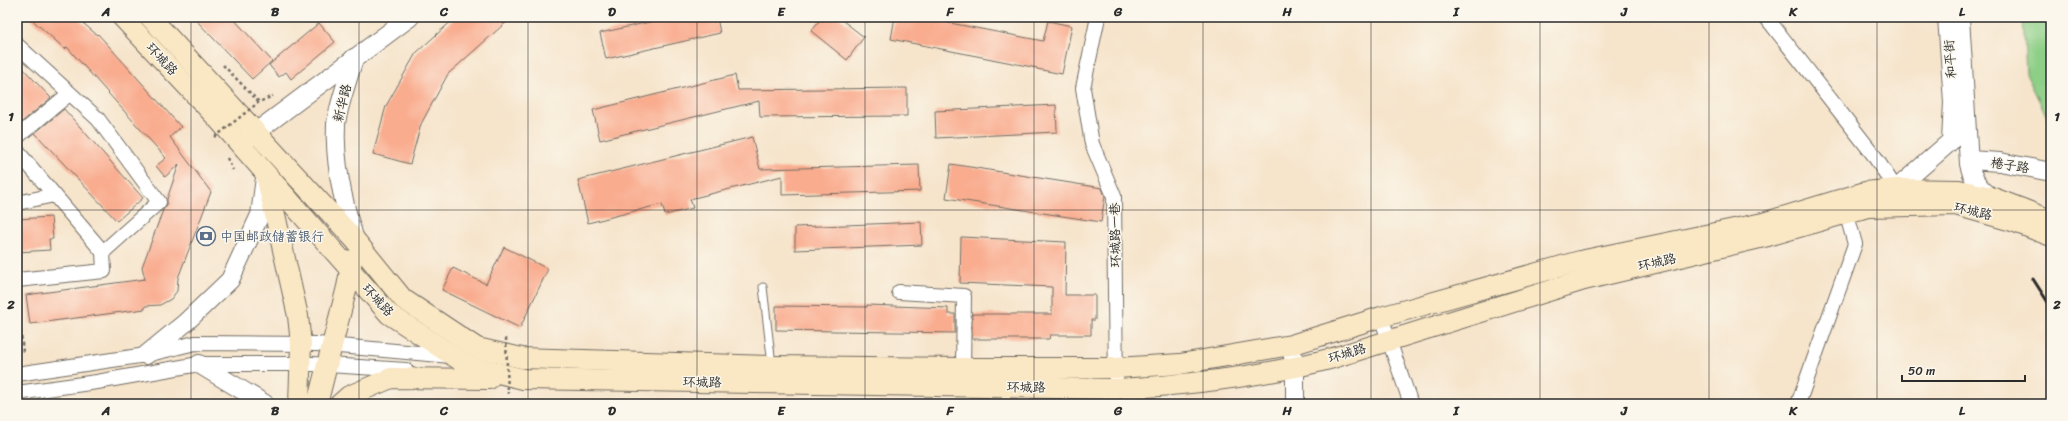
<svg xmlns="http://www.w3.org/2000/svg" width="2068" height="421" font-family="Sriracha,'LXGW WenKai TC',sans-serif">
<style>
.green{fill:#8ecf87;stroke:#5c7d59}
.building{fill:#f9ac8e}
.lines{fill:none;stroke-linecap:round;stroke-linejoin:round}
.service-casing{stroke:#726c63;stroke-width:9}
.minor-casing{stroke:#726c63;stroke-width:16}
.tertiary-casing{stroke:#726c63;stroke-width:20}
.secondary-casing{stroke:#726c63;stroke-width:22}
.path{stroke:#726c63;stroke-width:2.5;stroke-dasharray:3 3;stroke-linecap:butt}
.service{stroke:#fff;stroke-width:7}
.minor{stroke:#fff;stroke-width:14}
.tertiary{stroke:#fff;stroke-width:18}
.secondary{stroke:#fae7c3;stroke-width:20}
.rail{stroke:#2b2b2b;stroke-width:3}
.path-bridge{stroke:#726c63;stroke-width:2.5;stroke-dasharray:3 3;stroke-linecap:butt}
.grid{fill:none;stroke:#2b2b2b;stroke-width:1;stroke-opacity:0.55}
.labels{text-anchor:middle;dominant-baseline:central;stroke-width:3;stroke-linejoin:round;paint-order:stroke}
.street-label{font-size:13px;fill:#2b2b2b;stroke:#fbf7ec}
.service-label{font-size:13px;fill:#4e5e75;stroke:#fbf7ec;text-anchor:start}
.neatline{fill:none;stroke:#2b2b2b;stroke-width:1.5}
.grid-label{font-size:13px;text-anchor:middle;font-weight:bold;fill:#2b2b2b}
</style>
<rect width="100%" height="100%" fill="#fbf7ec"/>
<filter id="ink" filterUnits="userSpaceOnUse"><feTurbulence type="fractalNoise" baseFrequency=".025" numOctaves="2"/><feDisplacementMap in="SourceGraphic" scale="8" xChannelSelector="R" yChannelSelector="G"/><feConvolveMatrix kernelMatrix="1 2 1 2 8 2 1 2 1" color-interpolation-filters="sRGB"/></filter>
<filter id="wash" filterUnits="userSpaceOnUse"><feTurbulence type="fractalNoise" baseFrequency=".012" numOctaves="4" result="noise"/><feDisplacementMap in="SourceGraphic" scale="16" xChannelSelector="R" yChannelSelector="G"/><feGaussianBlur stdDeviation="0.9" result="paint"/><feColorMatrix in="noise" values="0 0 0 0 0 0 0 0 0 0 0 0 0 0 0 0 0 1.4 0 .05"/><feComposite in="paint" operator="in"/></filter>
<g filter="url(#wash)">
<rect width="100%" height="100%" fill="#f6e4cb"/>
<path class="green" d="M2023,17h28v108l-25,-51z"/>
<g id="blocks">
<g class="building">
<path d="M29,17h47l21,18 1,-1 83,93 -11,10 41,55 -33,86 -1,13 -6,8 -11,6 -15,1v3l-115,15 -4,-29 119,-16 -3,-12 21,-57 4,-5v-6l12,-35 -14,13 -9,-11 10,-8 -99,-111 -2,2z"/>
<path d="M193,17h39l40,44 -20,18z"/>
<path d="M456,17h56l-64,57 -27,50 -11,40 -37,-10 13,-48 30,-53z"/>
<path d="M672,17h45l3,16 -114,26 -6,-26z"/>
<path d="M822,17h16l26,20 -17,23 -36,-29z"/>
<path d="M895,17h24l124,24 5,-20 24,5 -10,48 -25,-5v-1l-146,-29z"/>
<path d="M319,23l16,19 -44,37 -5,-7 -7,5 -10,-12z"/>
<path d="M17,62l34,36 -34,28z"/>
<path d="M735,75l3,15 169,-2v28l-147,1 -1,-16 -159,39 -7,-30z"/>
<path d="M1056,105l1,27 -121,6 -1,-27z"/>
<path d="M64,109l79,89 -26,23 -82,-88z"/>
<path d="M752,137l8,32 159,-4 1,26 -138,4v-19l-92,23 3,9 -28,7 -3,-11 -74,19 -10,-43z"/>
<path d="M951,164l151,24 3,8 -4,26 -155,-24z"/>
<path d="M51,217l2,22h-4l1,11 -33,2v-33z"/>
<path d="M921,222l1,23 -127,5v-23z"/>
<path d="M961,237l105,5 -1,53h30v25h-4v15h-41l-1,4h-77v-25h80v-27l-92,-4z"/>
<path d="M504,247l44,22 -28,59 -78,-38 11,-22 33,16z"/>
<path d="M867,305l81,3v6h7v19l-179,-3v-24l91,1z"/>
</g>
</g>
</g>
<g filter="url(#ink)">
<use href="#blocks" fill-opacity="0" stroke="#726c63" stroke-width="1"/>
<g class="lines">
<g class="service-casing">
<path id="service" d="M763,287l9,78"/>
</g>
<g class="minor-casing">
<g id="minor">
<path d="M1098,17l-15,71 9,56 22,52 2,193"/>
<path d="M1766,17l107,137 23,35"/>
<path d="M17,45l81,74 61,83 -56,50"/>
<path d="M17,137l52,-43"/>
<path d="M17,151l86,101 1,19 -87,9"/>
<path d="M17,203l37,-8"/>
<path d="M899,292l65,4 -1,72"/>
<path d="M1381,317l30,87"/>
<path d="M17,374l129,-19 49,-12 122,1 134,12"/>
<path d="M17,393l80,-11 102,-18h114l93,6"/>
<path d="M1798,404l57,-160 -11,-39"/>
</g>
</g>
<g class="tertiary-casing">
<g id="tertiary">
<path d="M1960,17l9,147c4,16 9,23 22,33"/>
<path d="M354,58c-5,19 -16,48 -18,66 -2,39 7,79 19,116"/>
<path d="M244,141l166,-124"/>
<path d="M1969,160l31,2 51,10"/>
<path d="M1896,189l55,-48 2,-39 -6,-85"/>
<path d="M1291,345l4,23v36"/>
<path d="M146,355l39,-32 45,-43 30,-65 5,-37"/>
<path d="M199,364l66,40"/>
</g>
</g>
<g class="secondary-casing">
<g id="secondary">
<path d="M122,17l95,101 172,196 80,52 54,13 593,10c74,-4 146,-12 217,-31l251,-78 184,-44 100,-29 87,-2 60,17 36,14"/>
<path d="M150,17l205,223 48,59 74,49 45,10 250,8 191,2h153l64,-4 111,-19 90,-28 199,-56 183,-38 102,-31 31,-3 63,1 32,7 60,23"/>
<path d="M266,175l32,141 3,28 -2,60"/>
<path d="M317,404l30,-117 5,-27"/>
<path d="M340,404l9,-8 42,-18 98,1"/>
</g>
</g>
<g class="path">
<path d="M223,65l36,37 14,-6"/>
<path d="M227,158l6,12"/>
<path d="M17,295l6,58"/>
</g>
<use href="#service" class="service"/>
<use href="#minor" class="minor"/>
<use href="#tertiary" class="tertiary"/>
<use href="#secondary" class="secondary"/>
<path class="rail" d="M2033,279l18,28"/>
<g class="path-bridge">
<path d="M215,137l44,-35"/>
<path d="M506,338l2,56"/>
</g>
</g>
</g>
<path class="grid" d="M191,17v387M359,17v387M528,17v387M697,17v387M865,17v387M1034,17v387M1203,17v387M1371,17v387M1540,17v387M1709,17v387M1877,17v387M17,210h2034"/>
<defs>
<g id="bank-ring" transform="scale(1)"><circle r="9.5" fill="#fbf7ec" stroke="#5c6f8a" stroke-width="1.5"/><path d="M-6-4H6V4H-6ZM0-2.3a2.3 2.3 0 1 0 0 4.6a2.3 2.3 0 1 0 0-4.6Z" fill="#5c6f8a"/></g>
</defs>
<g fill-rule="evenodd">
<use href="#bank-ring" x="206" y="236"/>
</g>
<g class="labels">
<g class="street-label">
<text transform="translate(162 59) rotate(47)">环城路</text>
<text transform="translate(1950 59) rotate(-94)">和平街</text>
<text transform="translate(342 103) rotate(-76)">新华路</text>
<text transform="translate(2010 165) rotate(9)">棬子路</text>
<text transform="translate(1973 211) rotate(13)">环城路</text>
<text transform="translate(1115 235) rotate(-91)">环城路一巷</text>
<text transform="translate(1657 262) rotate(-13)">环城路</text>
<text transform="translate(378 300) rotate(47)">环城路</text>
<text transform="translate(1347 353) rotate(-17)">环城路</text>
<text transform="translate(702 382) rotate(1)">环城路</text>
<text transform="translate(1026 387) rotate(1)">环城路</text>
</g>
<g class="service-label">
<text x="220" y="236">中国邮政储蓄银行</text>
</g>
</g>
<rect width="2068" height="421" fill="none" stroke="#fbf7ec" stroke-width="44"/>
<path d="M1902 375v6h123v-6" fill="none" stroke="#2b2b2b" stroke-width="2"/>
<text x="1908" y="375" font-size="12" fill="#2b2b2b" stroke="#fbf7ec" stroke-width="3" paint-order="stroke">50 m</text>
<rect x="22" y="22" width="2024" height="377" class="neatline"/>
<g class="grid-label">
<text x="106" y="16">A</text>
<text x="275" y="16">B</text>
<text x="444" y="16">C</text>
<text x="612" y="16">D</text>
<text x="781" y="16">E</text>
<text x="950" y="16">F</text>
<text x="1118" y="16">G</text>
<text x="1287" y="16">H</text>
<text x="1456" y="16">I</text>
<text x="1624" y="16">J</text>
<text x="1793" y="16">K</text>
<text x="1962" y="16">L</text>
<text x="11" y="121">1</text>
<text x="2057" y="121">1</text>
<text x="11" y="309">2</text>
<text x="2057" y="309">2</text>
<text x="106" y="415">A</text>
<text x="275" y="415">B</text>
<text x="444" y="415">C</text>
<text x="612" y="415">D</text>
<text x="781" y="415">E</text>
<text x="950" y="415">F</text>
<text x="1118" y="415">G</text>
<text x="1287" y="415">H</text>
<text x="1456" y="415">I</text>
<text x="1624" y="415">J</text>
<text x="1793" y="415">K</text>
<text x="1962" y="415">L</text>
</g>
</svg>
